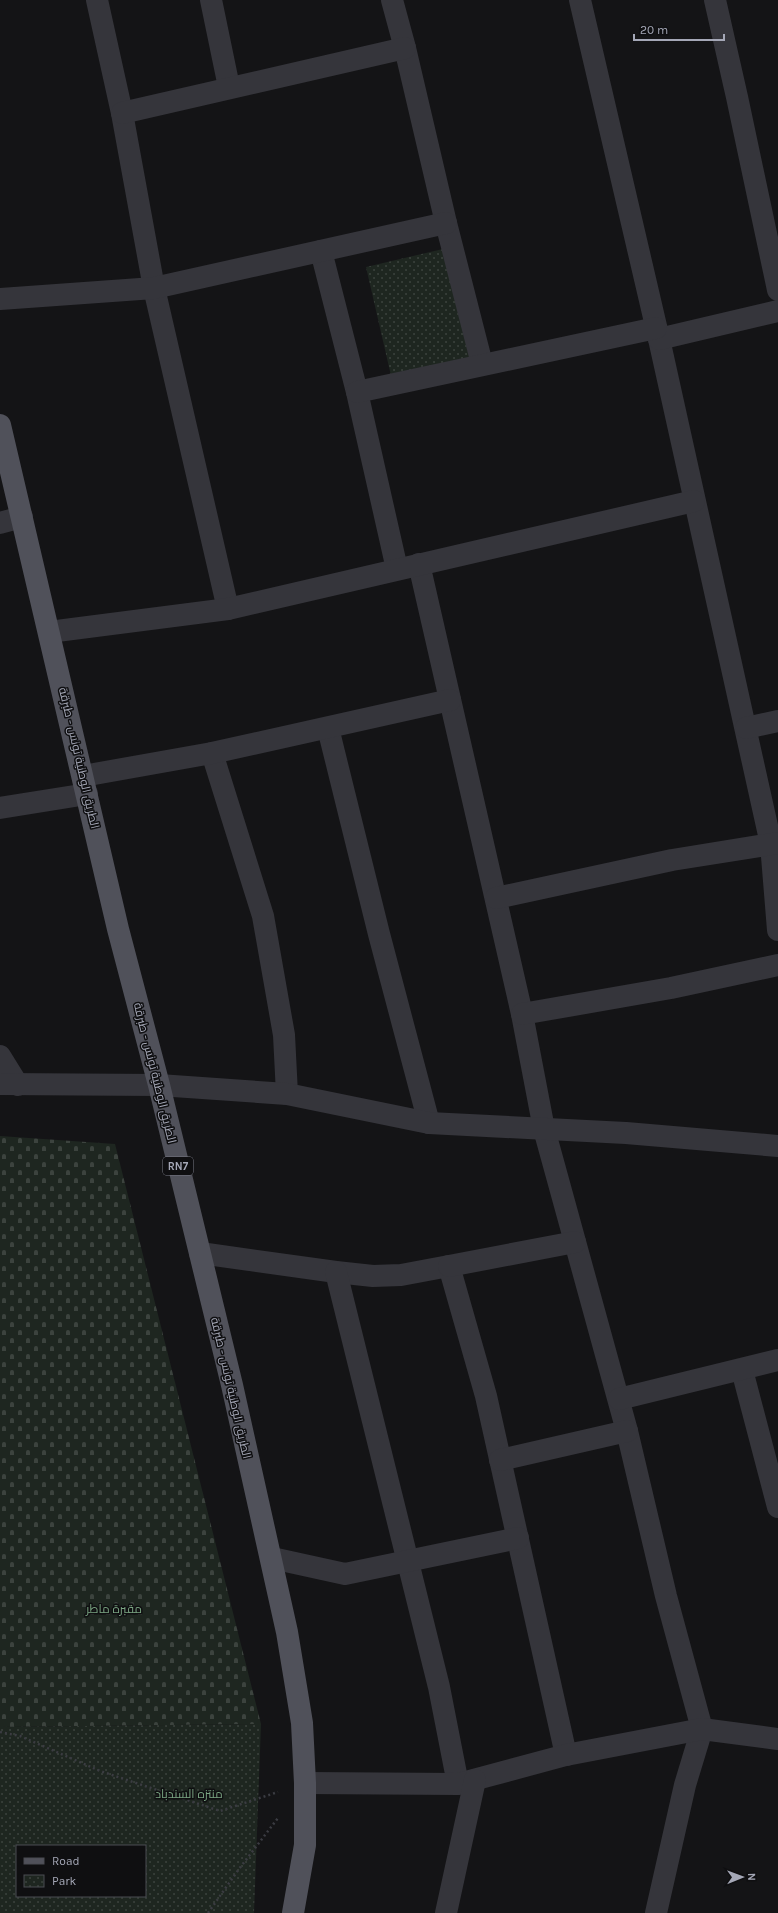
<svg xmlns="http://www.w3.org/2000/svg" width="778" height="1913" font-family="Karla,Cairo,sans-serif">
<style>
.cemetery{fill:url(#cemetery-stones)}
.park{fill:url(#park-dots);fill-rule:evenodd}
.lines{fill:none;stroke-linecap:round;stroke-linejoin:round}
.path{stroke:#3b3c42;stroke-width:2.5;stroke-dasharray:2 3;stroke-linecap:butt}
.street{stroke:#35353b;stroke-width:22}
.primary{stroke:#50515a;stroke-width:22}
.labels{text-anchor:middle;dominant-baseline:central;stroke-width:3;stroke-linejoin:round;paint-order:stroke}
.shield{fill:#0f0f11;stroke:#787a85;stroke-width:1}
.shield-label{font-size:11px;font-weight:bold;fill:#a5a8b7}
.street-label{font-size:12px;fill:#a5a8b7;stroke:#0f0f11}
.park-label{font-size:12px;fill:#7aa482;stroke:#0f0f11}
</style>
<defs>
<pattern id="cemetery-stones" width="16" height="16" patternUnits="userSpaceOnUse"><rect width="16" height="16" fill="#1e2620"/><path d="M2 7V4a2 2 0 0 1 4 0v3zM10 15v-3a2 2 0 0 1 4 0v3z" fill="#3c433e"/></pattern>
<pattern id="park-dots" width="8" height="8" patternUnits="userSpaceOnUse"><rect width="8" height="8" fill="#1e2620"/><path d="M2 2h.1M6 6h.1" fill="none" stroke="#3c433e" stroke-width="1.8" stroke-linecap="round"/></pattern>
</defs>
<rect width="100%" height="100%" fill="#141416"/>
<path class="cemetery" d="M0,1136l115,8 146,580 -261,3z"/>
<g class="park">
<path d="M460,245l26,113 -94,22 -26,-113z"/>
<path d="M261,1724l-7,189h-254v-186zM17,1846h128v50h-128z"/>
</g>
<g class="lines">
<g class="path">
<path d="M0,1732l20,4 80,35 120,40 58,-19"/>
<path d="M208,1913l31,-44 39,-51"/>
</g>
<g class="street">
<path d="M97,0l25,113 32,175 74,321"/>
<path d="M211,0l18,87"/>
<path d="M392,0l13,48 41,175 36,141"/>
<path d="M580,0l79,339 112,505 7,86"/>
<path d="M715,0l22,97 41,193"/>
<path d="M122,113l283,-65"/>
<path d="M321,251l36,141 40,177"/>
<path d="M0,299l154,-11 292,-65"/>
<path d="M659,339l119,-28"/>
<path d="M357,392l299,-64"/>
<path d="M0,523l22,-6"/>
<path d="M419,564l103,450 22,115 83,302 39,165 36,133 -17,56 -29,128"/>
<path d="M49,632l179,-23 466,-108"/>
<path d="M328,728l51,206 50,189"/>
<path d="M746,728l32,-7"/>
<path d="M212,753l51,163 21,119 3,59"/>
<path d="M83,776l129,-23 238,-53"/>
<path d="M0,808l87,-14"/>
<path d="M496,898l176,-38 106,-17"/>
<path d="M522,1014l149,-26 107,-23"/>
<path d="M0,1056l18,29"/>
<path d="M0,1084l159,1 128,9 142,29 197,10 152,13"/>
<path d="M200,1253l136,19 37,4 28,-1 48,-9 37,130 80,359"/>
<path d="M449,1266l126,-24"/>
<path d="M336,1272l103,415 19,97"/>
<path d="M742,1370l36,137"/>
<path d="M619,1399l159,-39"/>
<path d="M500,1460l127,-29"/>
<path d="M272,1558l73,16 173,-36"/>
<path d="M305,1783l153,1 108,-29 136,-26 76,10"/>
<path d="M446,1913l29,-133"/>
</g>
<path class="primary" d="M0,425l118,504 41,156 73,300 55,247 15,91 3,60v62l-12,68"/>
</g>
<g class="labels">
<rect class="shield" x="163" y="1157" width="30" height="18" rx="3"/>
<g class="shield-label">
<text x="178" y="1166">RN7</text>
</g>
<g class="street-label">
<text transform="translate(79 758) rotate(77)">الطريق الوطنية تونس - طبرقة</text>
<text transform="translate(155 1073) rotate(76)">الطريق الوطنية تونس - طبرقة</text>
<text transform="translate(231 1388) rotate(77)">الطريق الوطنية تونس - طبرقة</text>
</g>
<g class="park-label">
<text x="114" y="1609">مقبرة ماطر</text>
<text x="189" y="1794">منتزه السندباد</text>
</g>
</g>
<rect x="16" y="1845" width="130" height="52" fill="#0f0f11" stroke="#4b4c53"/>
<rect x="24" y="1858" width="20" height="6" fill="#50515a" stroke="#4b4c53"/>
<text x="52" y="1865" font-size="12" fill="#a5a8b7">Road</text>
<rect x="24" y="1875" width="20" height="12" fill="url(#park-dots)" stroke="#4b4c53"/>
<text x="52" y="1885" font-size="12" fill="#a5a8b7">Park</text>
<g transform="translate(742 1877) rotate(89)" stroke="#0f0f11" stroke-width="3" paint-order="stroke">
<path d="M0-3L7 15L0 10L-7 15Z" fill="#a5a8b7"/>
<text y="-6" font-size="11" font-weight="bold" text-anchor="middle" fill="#a5a8b7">N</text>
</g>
<path d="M634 34v6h90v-6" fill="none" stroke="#a5a8b7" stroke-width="2"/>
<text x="640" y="34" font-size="12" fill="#a5a8b7" stroke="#0f0f11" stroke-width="3" paint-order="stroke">20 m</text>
</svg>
